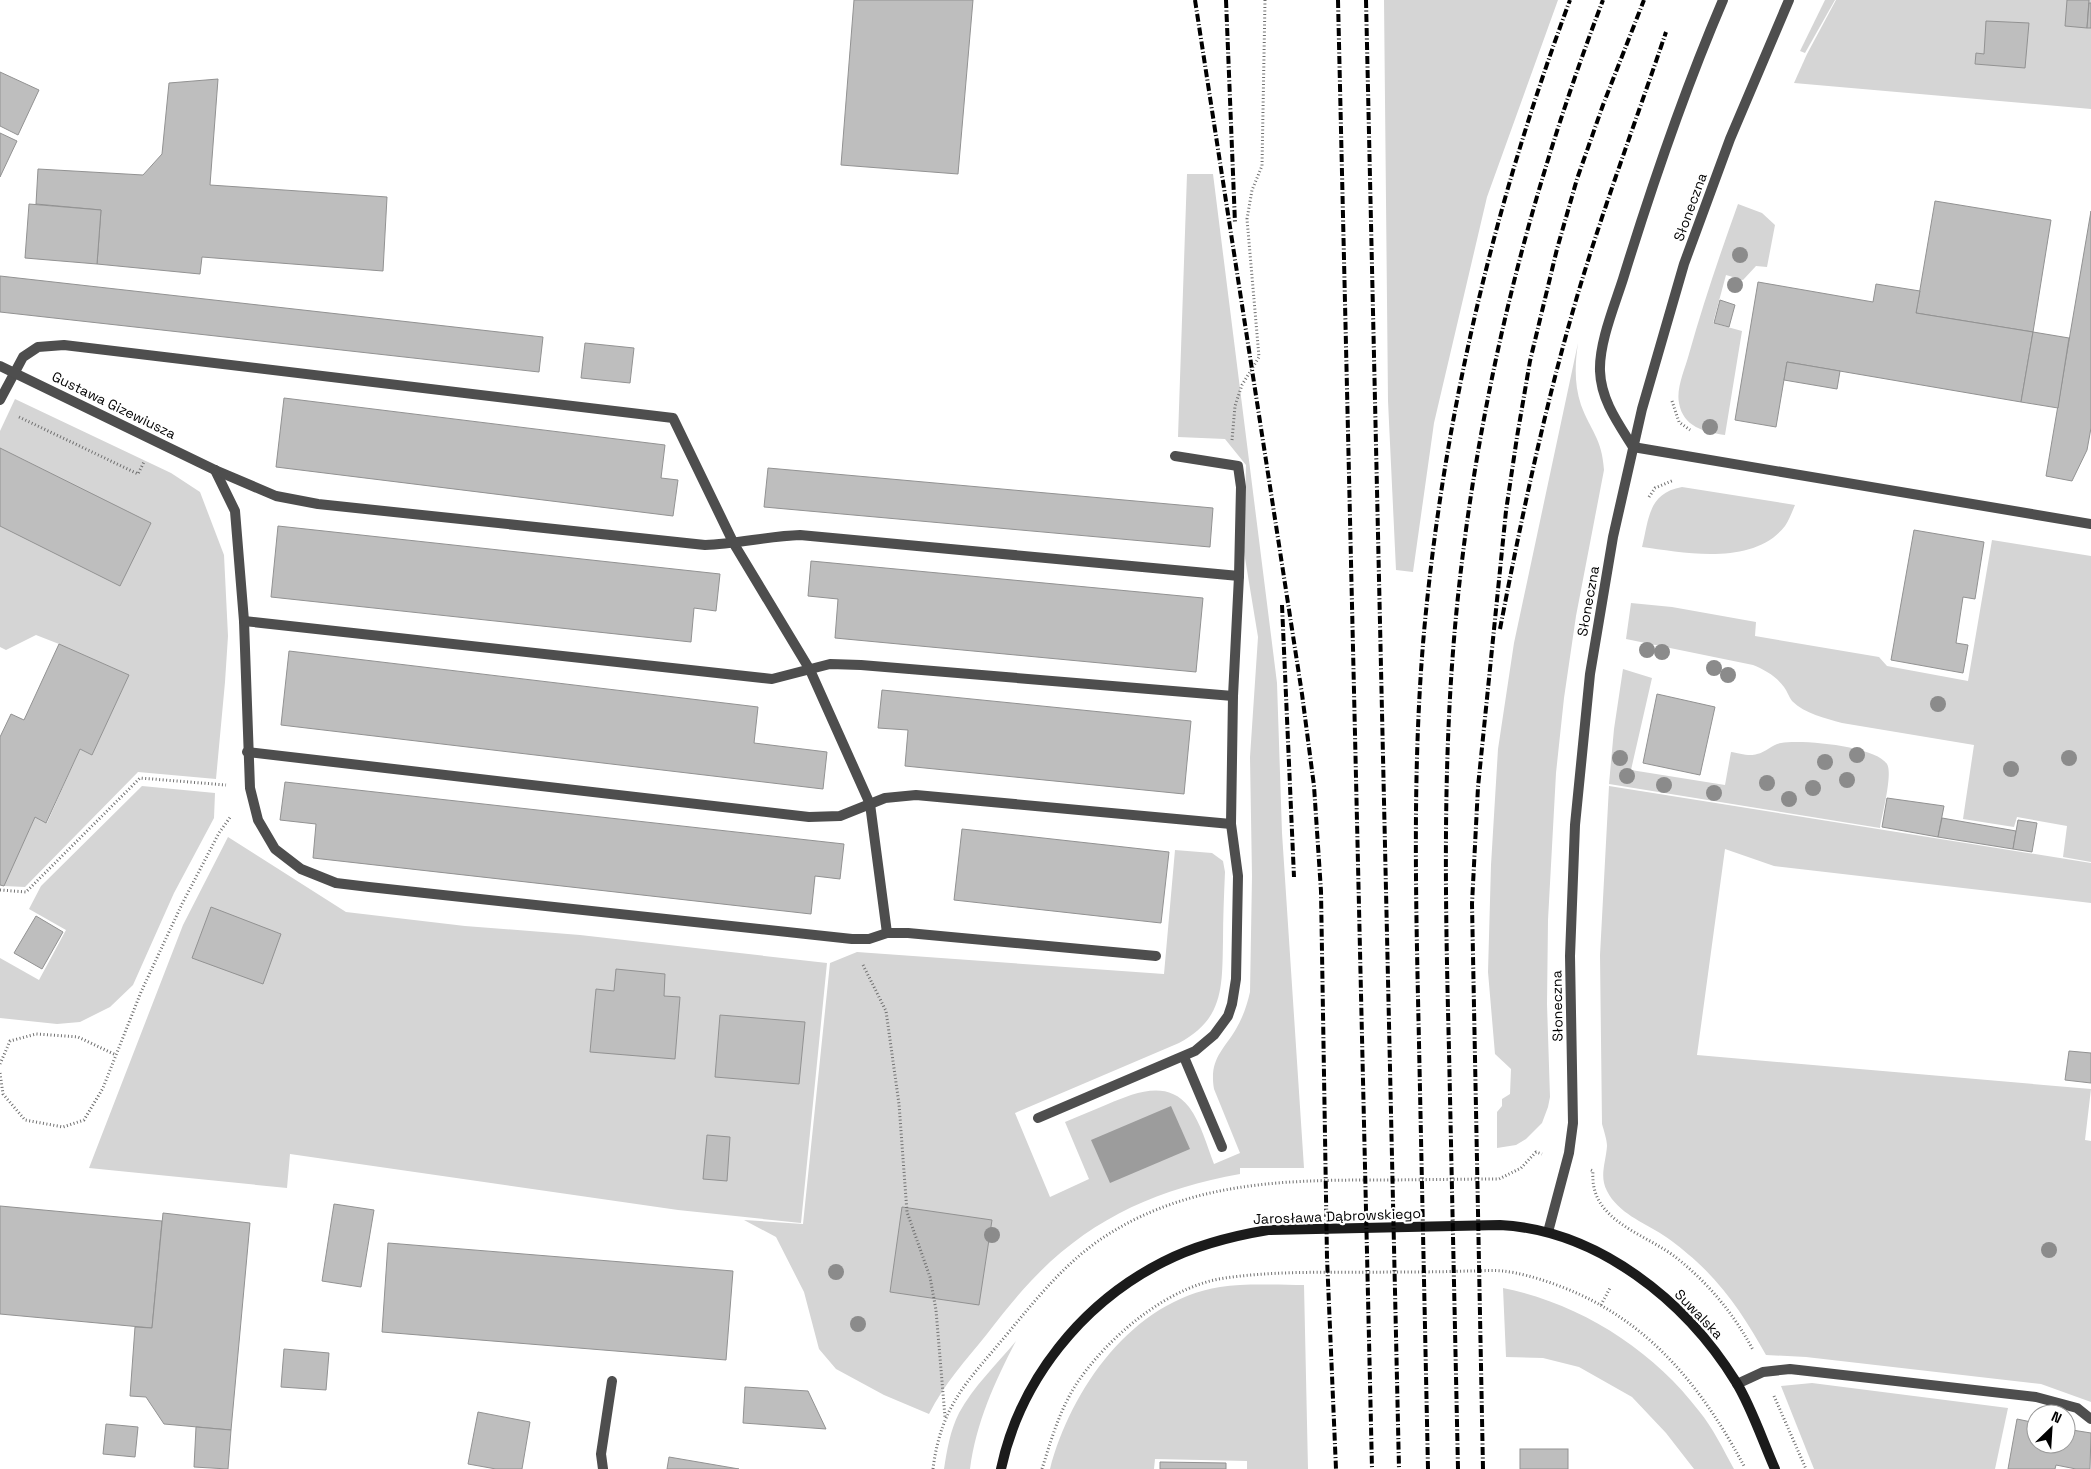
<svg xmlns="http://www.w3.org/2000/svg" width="2091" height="1469" font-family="'Space Grotesk',sans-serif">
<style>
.green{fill:#d5d5d5}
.water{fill:#9c9c9c}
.building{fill:#bebebe;stroke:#929292}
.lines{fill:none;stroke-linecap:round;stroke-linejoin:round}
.path{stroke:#707070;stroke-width:3;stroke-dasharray:1 2.5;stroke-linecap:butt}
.lane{stroke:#4e4e4e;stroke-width:10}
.street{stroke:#4e4e4e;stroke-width:10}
.secondary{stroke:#1b1b1b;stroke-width:10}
.rail{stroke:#000;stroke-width:4;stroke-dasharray:8 2.5 1 2.5;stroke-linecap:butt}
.tree{fill:#8b8b8b}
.labels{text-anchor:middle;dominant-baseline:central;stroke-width:4.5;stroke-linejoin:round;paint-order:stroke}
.street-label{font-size:14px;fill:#000;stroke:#fff}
</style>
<rect width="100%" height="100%" fill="#fff"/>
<g class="green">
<path d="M1384,0h174l-71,197 -53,226 -21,149 -17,-2 -8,-169z"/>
<path d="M1825,0h10l-30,53 -5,-2z"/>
<path d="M1836,0h255v109l-297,-26 13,-29z"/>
<path d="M1187,174h26l64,509 5,150 22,335h-64v6c-83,15 -151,45 -209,107 -16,17 -30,35 -44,53 -21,26 -43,50 -58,80l-45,-19 -48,-26 -17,-20 -15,-57 -28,-55 -32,-17 59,4 27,-261 27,-11 307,22 11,-124 37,3 11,8 2,11c-1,23 -2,46 -2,69 -1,46 1,78 -44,102l-164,70 35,84 39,-18 -24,-57c14,-6 29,-12 43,-18 27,-11 59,-25 81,3 12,16 18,39 25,57l26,-11 -26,-64c-5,-30 9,-38 22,-60 7,-12 11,-24 14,-37l2,-116 -2,-119 8,-120 -14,-85 2,-87 -21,-26 -47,-2z"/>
<path d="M1738,204l24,9 13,12 -8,42 -11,-1 -13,14 -17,-5 -13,48 29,8 -17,104c-20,-3 -42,-8 -46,-32 -3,-15 6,-34 10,-49 14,-50 31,-100 49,-150z"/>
<path d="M1578,343c-3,21 -4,41 3,62 10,27 21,33 23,65l-28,146 -12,82 -8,75 -8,147 -1,84 3,93 -2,10 -6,16 -16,16 -10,6 -19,3v-36l5,-6v-7l8,-5 1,-25 -16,-15 -7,-82 3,-107 7,-116 16,-106z"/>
<path d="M15,399l156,74 29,19 24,63 4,81 -3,46 -9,97 -78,-7 -113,115 -21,-1 31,-69 12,6 33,-74 12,6 37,-80 -70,-31 -23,-9 -30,15 -6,-3v-216z"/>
<path d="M1682,487l113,18c-3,7 -6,15 -10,21 -31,40 -100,27 -143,21 7,-28 6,-54 40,-60z"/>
<path d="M1992,540l99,16v306l-28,-5 4,-31 -50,-9 -3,10 -51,-8 11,-74 -132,-22c-17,-5 -37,-9 -50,-22 -3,-4 -5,-10 -8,-14 -8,-11 -19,-17 -31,-22l-127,-26 5,-36 41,4 84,15 -1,14 124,21 8,9 81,15z"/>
<path d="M1623,669l29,9 -21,92 94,15 6,-33c7,1 19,5 26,2 9,-2 16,-10 24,-11 20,-4 95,3 106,21 6,10 -5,51 -7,64l-271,-44 5,-55z"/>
<path d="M142,786l73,7 -1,25 -40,75 -41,92 -23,22 -30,15 -23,2 -57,-6v-60l39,22 27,-50 -37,-21 12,-23z"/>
<path d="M1609,786l482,77v40l-317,-37 -49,-17 -28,206 394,34 -6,51 6,1v261l-50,-18 -235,-27 -40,-2c-19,-34 -40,-67 -70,-94 -10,-9 -22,-19 -33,-26 -20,-13 -45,-22 -56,-44 -8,-15 -1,-29 0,-45 0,-6 -3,-15 -5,-22l-2,-169z"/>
<path d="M228,837l118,75 119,14 115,9 247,28 -26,260 -123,-13 -388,-56 -3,34 -198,-20 94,-243z"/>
<path d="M1304,1285l4,184h-61v-8l-92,-2 -1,10h-104c21,-80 82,-168 170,-182 25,-4 58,-2 84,-2z"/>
<path d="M1503,1288c76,15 149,61 196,123 14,17 24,38 35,58h-40l-28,-36 -34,-36 -53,-30 -36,-9 -37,-1z"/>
<path d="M1016,1341c-21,40 -40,82 -46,128h-26c3,-19 6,-38 15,-56 14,-26 38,-49 57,-72z"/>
<path d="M1812,1383l196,25 -13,61h-181l-33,-83z"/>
</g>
<path class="water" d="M1171,1106l19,43 -80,34 -19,-43z"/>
<g class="building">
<path d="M854,0h119l-15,174 -117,-9z"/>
<path d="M2067,0h22l-2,28 -22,-2z"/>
<path d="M2089,3h2v25h-4z"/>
<path d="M1986,21l43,2 -4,45 -50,-4 1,-11 8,1z"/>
<path d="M0,72l39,18 -21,45 -18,-9z"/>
<path d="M218,79l-8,106 177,12 -4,74 -181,-14 -2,17 -103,-10 4,-54 -65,-6 2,-35 105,6 19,-21 7,-71z"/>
<path d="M0,133l17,8 -17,36z"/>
<path d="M1935,201l116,19 -18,112 -117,-19z"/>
<path d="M29,204l72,6 -4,54 -72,-6z"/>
<path d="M2091,211v217l-4,22 -15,31 -26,-5z"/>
<path d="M0,276l543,61 -4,35 -539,-60z"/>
<path d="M1758,282l115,20 3,-18 44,7 -4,22 117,19 -12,70 -234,-40 -11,65 -41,-7z"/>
<path d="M1720,300l15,5 -6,22 -15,-4z"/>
<path d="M2033,332l36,6 -11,70 -37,-6z"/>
<path d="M585,343l49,5 -4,35 -49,-5z"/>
<path d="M1787,362l53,9 -3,18 -53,-9z"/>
<path d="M284,398l381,47 -4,33 17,2 -5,36 -397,-49z"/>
<path d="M0,448l151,75 -31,63 -120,-60z"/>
<path d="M768,468l445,40 -3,39 -446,-40z"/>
<path d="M278,526l442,48 -4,37 -22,-3 -3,34 -420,-45z"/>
<path d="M1914,530l70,12 -9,57 -12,-2 -7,46 12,2 -5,28 -72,-13z"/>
<path d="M811,561l392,37 -7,74 -361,-34 3,-39 -30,-3z"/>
<path d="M59,644l70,31 -37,80 -12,-6 -34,74 -11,-6 -31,69 -4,-1v-148l11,-23 13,6z"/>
<path d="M289,651l469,56 -4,36 73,9 -4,37 -542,-64z"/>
<path d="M882,690l309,31 -7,73 -279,-28 3,-36 -30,-2z"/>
<path d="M1657,694l58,13 -15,68 -57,-12z"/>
<path d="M285,782l559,62 -4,35 -25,-3 -4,38 -498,-56 3,-34 -36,-4z"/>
<path d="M1887,798l57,8 -6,31 -56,-10z"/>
<path d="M1942,818l74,13 -3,18 -75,-12z"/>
<path d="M2018,820l19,3 -5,29 -19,-3z"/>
<path d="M962,829l207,23 -8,71 -207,-23z"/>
<path d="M211,907l70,27 -18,50 -71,-26z"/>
<path d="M36,916l27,16 -21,37 -28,-16z"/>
<path d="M616,969l49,5 -1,22 16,1 -5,62 -85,-7 6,-63 18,2z"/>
<path d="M720,1015l85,7 -6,62 -84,-7z"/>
<path d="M2069,1051l22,2v30l-26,-3z"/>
<path d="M707,1135l23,2 -3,44 -24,-2z"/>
<path d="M334,1204l40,6 -13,77 -39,-6z"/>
<path d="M0,1206l162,15 -10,107 -152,-14z"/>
<path d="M902,1207l90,13 -13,85 -89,-13z"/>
<path d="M163,1213l87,10 -19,207 -67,-6 -18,-27 -16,-1 5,-69 17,1z"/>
<path d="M388,1243l345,28 -7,89 -344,-28z"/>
<path d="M284,1349l45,4 -3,37 -45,-3z"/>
<path d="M745,1387l63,4 18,38 -83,-6z"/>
<path d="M478,1412l52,10 -8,47h-26l-28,-5z"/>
<path d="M2017,1419l19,4v21h30v-15l25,4 -1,36h-14l-20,-4 -1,4h-47z"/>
<path d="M106,1424l32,3 -3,30 -32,-3z"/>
<path d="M196,1427l35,3 -3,39 -34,-2z"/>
<rect x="1520" y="1449" width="48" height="20"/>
<path d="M669,1457l70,12h-72z"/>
<path d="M1160,1462l66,1v6h-66z"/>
</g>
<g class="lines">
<g class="path">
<path d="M1672,401l7,21 11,8"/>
<path d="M19,417l119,57 6,-12"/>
<path d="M1232,440l3,-34 7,-21 17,-28 -12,-138 5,-29 10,-24 3,-166"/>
<path d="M1649,497l6,-9 19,-8"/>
<path d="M0,890l26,2 114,-114 86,7"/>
<path d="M863,965l23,46 13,93 8,108 23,65 6,33 9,107"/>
<path d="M0,1064l10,-23 26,-7 42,3 38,18"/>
<path d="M0,1073l3,21 22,26 38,7 21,-7 19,-32 38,-96 41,-88 37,-71 12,-17"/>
<path d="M1591,1170l2,1c-4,51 53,62 85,88 31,25 56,55 75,91"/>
<path d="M1601,1305l9,-17"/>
<path d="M1774,1396l32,73"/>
<path d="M933,1469c8,-65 36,-89 75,-136 29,-35 58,-71 96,-96 83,-54 175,-57 270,-57 42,0 83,-1 125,-1l22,-11 15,-16 6,2"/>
<path d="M1042,1469c9,-29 18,-60 35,-86 31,-46 91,-97 148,-105 55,-8 112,-5 167,-6 25,0 50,0 75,-1 12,0 24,-1 36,0 29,3 74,20 99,35 64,36 108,96 142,160"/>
</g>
<g class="lane">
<path d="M1723,0c-39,91 -71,185 -100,279 -9,28 -24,64 -23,92 1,29 18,52 33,76l458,77"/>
<path d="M0,400l23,-43 15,-10 26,-2 609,73 61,126 76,126 60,134 17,129"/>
<path d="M215,470l20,41 9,110 6,167 8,32 17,29 26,20 35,14 33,4 483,52h17l18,-6h21l248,23"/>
<path d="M215,470l61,26 42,8 387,41c32,-1 63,-9 95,-10l439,41"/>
<path d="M244,621l528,58 58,-15 31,1 372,31"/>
<path d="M247,752l562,65 31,-1 45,-18 31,-3 315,29"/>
<path d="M1184,1057l38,90"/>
<path d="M1038,1118l157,-67 19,-16 14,-19 4,-12 4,-25 2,-103 -7,-52 2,-128 6,-120 2,-89 -3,-21 -63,-10"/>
<path d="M1737,1384l26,-12 27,-3 246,28 41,11 14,11"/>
<path d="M603,1469l-2,-15 11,-73"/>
</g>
<g class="street">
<path d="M0,366l215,104"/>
<path d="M1548,1232l21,-79 4,-30 -3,-167 5,-131 15,-151 23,-137 29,-128 42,-145 46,-125 59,-139"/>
</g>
<path class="secondary" d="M1001,1469c19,-89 81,-166 162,-207 33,-17 69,-26 105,-32l232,-5c98,5 186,76 236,157 15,24 27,60 39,87"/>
<g class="rail">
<path d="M1195,0l107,694 12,92 7,105 6,367 9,211"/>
<path d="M1226,0l9,223"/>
<path d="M1338,0l34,1469"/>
<path d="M1366,0l33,1469"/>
<path d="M1282,605l12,272"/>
<path d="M1500,629c22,-114 46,-228 79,-339 26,-87 58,-172 87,-258"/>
<path d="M1428,1469c-3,-142 -6,-284 -9,-426 -3,-137 -7,-274 5,-411 20,-217 70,-428 146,-632"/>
<path d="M1458,1469c-3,-140 -6,-279 -9,-419 -4,-155 -7,-309 10,-463 22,-202 72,-398 144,-587"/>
<path d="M1483,1469l-11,-565 6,-117 28,-276 11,-74 13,-76 27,-112 20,-70 26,-74 41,-105"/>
</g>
</g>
<g class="tree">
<circle cx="1740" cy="255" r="8"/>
<circle cx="1735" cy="285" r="8"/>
<circle cx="1710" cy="427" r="8"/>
<circle cx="1647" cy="650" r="8"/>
<circle cx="1662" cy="652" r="8"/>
<circle cx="1714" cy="668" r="8"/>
<circle cx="1728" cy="675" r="8"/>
<circle cx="1938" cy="704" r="8"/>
<circle cx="1857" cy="755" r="8"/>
<circle cx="1620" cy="758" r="8"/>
<circle cx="2069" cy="758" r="8"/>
<circle cx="1825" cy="762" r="8"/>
<circle cx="2011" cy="769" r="8"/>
<circle cx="1627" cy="776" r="8"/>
<circle cx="1847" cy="780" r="8"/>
<circle cx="1767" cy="783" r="8"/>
<circle cx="1664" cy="785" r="8"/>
<circle cx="1813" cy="788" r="8"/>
<circle cx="1714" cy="793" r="8"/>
<circle cx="1789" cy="799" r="8"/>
<circle cx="992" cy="1235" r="8"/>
<circle cx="2049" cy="1250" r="8"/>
<circle cx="836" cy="1272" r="8"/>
<circle cx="858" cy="1324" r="8"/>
</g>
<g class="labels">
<g class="street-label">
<text transform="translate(1690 207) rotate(-70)">Słoneczna</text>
<text transform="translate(114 405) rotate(26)">Gustawa Gizewiusza</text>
<text transform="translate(1588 601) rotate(-80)">Słoneczna</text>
<text transform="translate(1557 1006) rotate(-91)">Słoneczna</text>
<text transform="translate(1337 1216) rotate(-2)">Jarosława Dąbrowskiego</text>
<text transform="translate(1699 1314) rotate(46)">Suwalska</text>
</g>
</g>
<g transform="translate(2051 1429) rotate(25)"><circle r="24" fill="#ffffff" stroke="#999999"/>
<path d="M0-4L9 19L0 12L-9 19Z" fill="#000000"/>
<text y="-8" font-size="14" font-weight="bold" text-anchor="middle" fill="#000000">N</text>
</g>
</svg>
